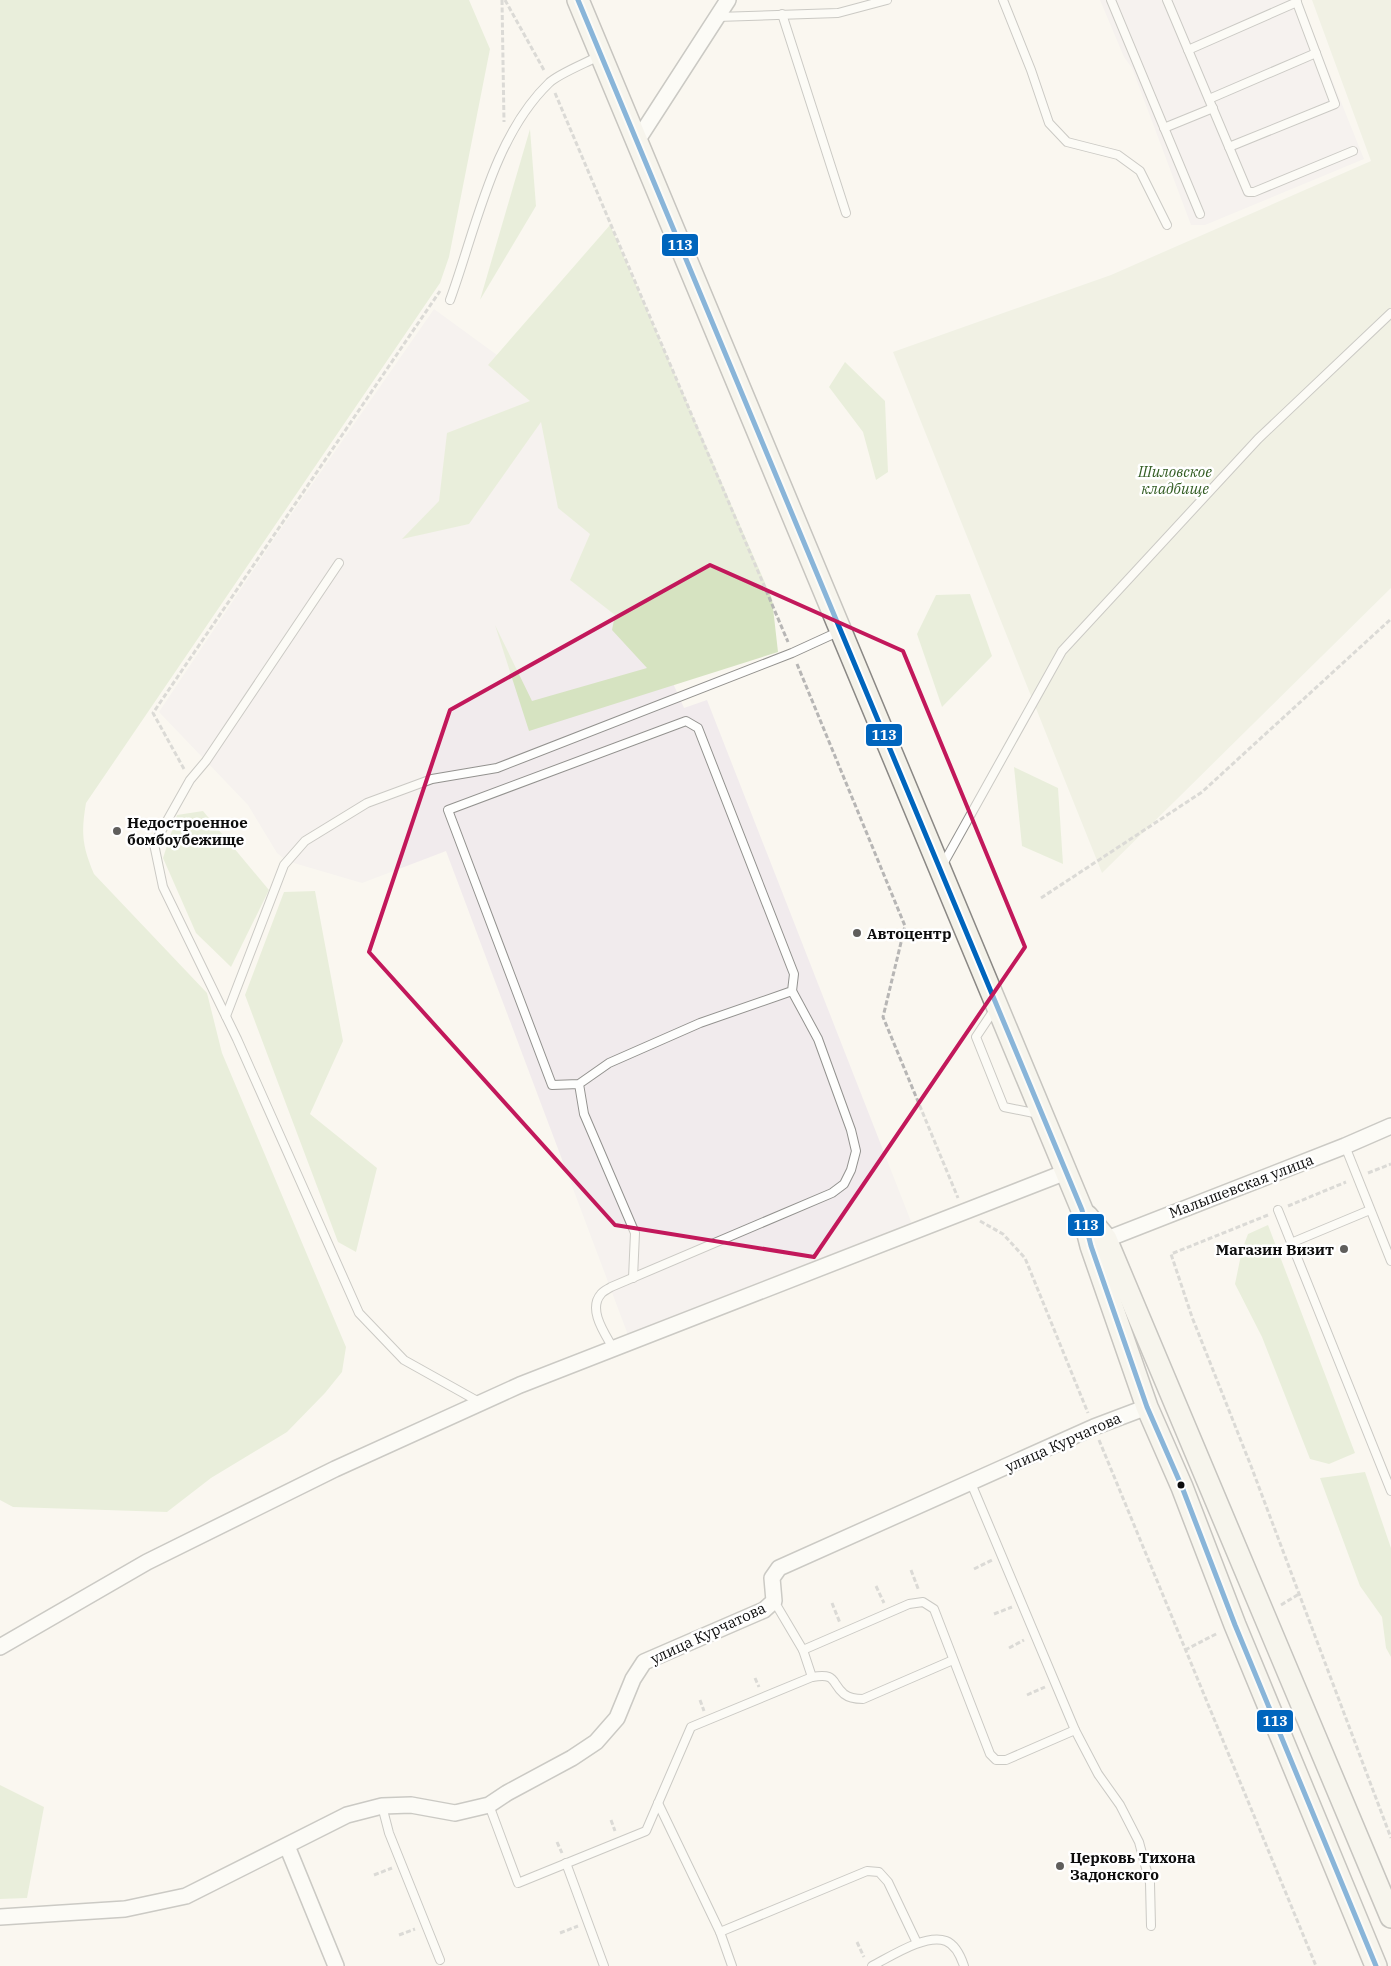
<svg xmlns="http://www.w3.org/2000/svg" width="1391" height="1966" font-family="'IBM Plex Serif',serif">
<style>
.industrial{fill:#f1ebed}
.forest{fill:#d6e3c1}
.cemetery{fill:#e6e9d6}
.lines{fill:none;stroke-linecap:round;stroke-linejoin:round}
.lane-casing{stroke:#93928f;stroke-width:10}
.street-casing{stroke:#93928f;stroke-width:18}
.secondary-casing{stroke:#8a8885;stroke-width:24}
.path{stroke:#b7b6b5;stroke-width:3;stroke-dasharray:5 2.5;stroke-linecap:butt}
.lane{stroke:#fefefd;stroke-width:8}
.street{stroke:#fefefd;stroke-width:15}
.secondary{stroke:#f4f2e9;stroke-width:21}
.bus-1-casing{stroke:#fff;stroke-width:9}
.bus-1{stroke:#0065bd;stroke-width:5}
.marked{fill:none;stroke:#c2185b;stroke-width:4;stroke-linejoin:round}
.poi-dot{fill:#5f5e5c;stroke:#fff;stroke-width:2}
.bus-dot{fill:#0c0c0c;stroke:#fff;stroke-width:2}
.labels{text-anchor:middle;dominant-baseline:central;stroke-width:5;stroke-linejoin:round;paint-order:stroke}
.park-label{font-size:15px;font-style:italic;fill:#335d23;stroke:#fff}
.poi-label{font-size:15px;font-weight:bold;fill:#0c0c0c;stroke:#fff;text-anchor:start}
.street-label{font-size:15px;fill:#0c0c0c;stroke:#fff}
.line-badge{stroke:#fff;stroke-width:2}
.badge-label{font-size:14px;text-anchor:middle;font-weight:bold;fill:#fff}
</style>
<rect width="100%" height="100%" fill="#faf7f0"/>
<g class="industrial">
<path d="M1100,0h200l64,159 -159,66h-14l-59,-157 -8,-11z"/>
<path d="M434,309l108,79 142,320 23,-8 205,524 -284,111 -182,-484 -84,32 -75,-22 -10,-8 -29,-48 -89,-93 120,-180z"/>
</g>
<g class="forest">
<path d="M0,0h469l21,49 -41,208 -9,26 -354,520c-5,30 -4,42 8,71l113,119 15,60 124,294 -4,25 -17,21 -38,39 -76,46 -44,34 -154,-5 -13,-7z"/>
<path d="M530,129l6,77 -56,94z"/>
<path d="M610,225l162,374 6,53 -249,79 -34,-106 37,76 115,-33 -35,-38 3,-15 -45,-35 20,-46 -32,-26 -17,-86 -72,102 -67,15 37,-38 8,-68 83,-32 -42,-36z"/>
<path d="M845,362l40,39 3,71 -12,8 -13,-48 -34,-45z"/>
<path d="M970,594l22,62 -50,51 -25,-73 19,-39z"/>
<path d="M1014,767l44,21 5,76 -41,-18z"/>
<path d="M203,811l66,79 -38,77 -35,-34 -33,-75 14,-43z"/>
<path d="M315,891l28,150 -33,73 67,54 -21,84 -18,-10 -93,-247 39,-103z"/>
<path d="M1268,1225l87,228 -26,11 -19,-5 -48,-122 -27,-53 7,-34 6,-16z"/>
<path d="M1365,1472l26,76v109l-5,-9 -4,-31 -22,-31 -40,-108z"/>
<path d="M0,1785l44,22 -17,91 -27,1z"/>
</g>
<path class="cemetery" d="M1312,0h79v588l-289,285 -209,-521 218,-77 260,-114z"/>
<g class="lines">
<g class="lane-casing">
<g id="lane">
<path d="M1003,0l28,70 18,53 18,19 51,13 22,16 27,54"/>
<path d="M1111,0l89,214"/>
<path d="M1167,0l81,192h6l99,-41"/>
<path d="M782,14l64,199"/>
<path d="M717,17l121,-4 49,-13"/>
<path d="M1188,50l109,-48"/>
<path d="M1209,99l107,-46"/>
<path d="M1164,128l49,-20"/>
<path d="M1229,147l106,-43 -39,-104"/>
<path d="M450,300c26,-71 43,-163 99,-217 9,-9 37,-20 50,-27"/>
<path d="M339,563l-133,198 -16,19 -36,64 9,43 74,152 122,274 45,47 77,43"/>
<path d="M942,866l120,-215 196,-212 133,-126"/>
<path d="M994,1010l-18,27 28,70 35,7"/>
<path d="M226,1016l58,-151 21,-24 62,-38 65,-24 65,-11 295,-115 48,-22"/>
<path d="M579,1084l-27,1 -104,-275 238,-89 12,7 96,246 -2,17 -92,32 -91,40 -30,21 5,30 51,119 -2,45"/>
<path d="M1345,1146l46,115"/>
<path d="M1278,1210l113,281"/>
<path d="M1291,1243l79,-33"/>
<path d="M614,1350c-8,-15 -27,-40 -13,-56 2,-3 7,-5 10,-7l221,-94 12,-9 7,-14 5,-19 -5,-21 -33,-91 -26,-48"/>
<path d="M971,1483l104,247 23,44 22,31 19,37 11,41 1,43"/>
<path d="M774,1601l29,49 106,-46 14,-2 11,7 56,145 6,6h10l69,-30"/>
<path d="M812,1677c26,-4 18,5 32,17 5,4 13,5 19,5l90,-39"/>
<path d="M658,1803l62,129"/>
<path d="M489,1805l29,78 128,-52 45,-104 121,-50 -9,-27"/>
<path d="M382,1806l7,27 51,127"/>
<path d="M566,1863l38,103"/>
<path d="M732,1966l-12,-34 147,-61 12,1 9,10 29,61"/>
<path d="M872,1966c18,-9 54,-33 74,-25 10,4 15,16 18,25"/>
</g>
</g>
<g class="street-casing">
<g id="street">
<path d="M637,141l91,-141"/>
<path d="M1097,1243l248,-97 46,-20"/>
<path d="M0,1647l147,-85 188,-93 185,-84 546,-213"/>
<path d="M287,1846l49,120"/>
<path d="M0,1917l125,-8 61,-13 161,-81 35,-9 29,-1 44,8 34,-8 18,-12 65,-35 24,-16 21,-24 16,-39 11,-17 120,-52 10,-9 -2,-23 7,-10 315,-141 53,-20"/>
</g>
</g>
<g class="secondary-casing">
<g id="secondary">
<path d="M578,0l504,1210 9,36 56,161 35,80 53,138 141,341"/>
<path d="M1087,1216l19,23 285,678"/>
</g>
</g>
<g class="path">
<path d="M502,0l2,122"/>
<path d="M505,0l40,72"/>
<path d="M555,93l233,549"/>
<path d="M797,664l108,262 -22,91 75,181"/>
<path d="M184,769l-31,-56 287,-422"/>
<path d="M1041,898l161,-106 189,-173"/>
<path d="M1368,1173l23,-9"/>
<path d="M1288,1206l58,-24"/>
<path d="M1268,1215l-97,39 21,63 59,149 140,372"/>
<path d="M980,1221l23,13 22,24 63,155"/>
<path d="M1099,1440l217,526"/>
<path d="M974,1569l18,-9"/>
<path d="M911,1570l8,21"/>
<path d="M876,1586l8,17"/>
<path d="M832,1603l8,20"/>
<path d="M1281,1605l18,-11"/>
<path d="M994,1614l18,-7"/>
<path d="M1009,1648l15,-8"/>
<path d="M1185,1650l33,-17"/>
<path d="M755,1678l4,9"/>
<path d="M1027,1695l18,-8"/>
<path d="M700,1700l4,11"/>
<path d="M611,1820l4,11"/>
<path d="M557,1842l5,11"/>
<path d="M374,1875l18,-7"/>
<path d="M560,1933l18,-7"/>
<path d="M399,1935l16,-6"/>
<path d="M857,1942l7,15"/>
</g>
<use href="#lane" class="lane"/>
<use href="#street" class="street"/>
<use href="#secondary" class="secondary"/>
<g class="bus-1-casing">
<path id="bus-1" d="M578,0l504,1210 9,36 56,161 35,80 53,138 141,341"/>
</g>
<use href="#bus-1" class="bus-1"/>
</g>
<path d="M0 0H1391V1966H0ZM710,565l193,86 122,296 -211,310 -199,-32 -246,-273 81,-242z" fill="#faf7f0" fill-opacity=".55" fill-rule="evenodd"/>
<path class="marked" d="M710,565l193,86 122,296 -211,310 -199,-32 -246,-273 81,-242z"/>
<g class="poi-dot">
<circle cx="117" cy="831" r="5"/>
<circle cx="857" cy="933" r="5"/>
<circle cx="1344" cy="1249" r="5"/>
<circle cx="1060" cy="1866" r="5"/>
</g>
<circle class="bus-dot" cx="1181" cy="1485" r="4.5"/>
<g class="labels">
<g class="park-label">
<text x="1175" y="471">Шиловское<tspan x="1175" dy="17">кладбище</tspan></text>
</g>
<g class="poi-label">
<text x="127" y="822">Недостроенное<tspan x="127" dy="17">бомбоубежище</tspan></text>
<text x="867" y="933">Автоцентр</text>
<text x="1334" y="1249" text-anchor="end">Магазин Визит</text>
<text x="1070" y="1857">Церковь Тихона<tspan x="1070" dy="17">Задонского</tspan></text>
</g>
<g class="street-label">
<text transform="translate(1241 1186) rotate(-21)">Малышевская улица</text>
<text transform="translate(1063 1442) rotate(-24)">улица Курчатова</text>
<text transform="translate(708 1633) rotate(-25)">улица Курчатова</text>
</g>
</g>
<g class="line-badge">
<rect x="661" y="233" width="38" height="24" rx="5" fill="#0065bd"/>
<rect x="865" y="723" width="38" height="24" rx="5" fill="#0065bd"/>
<rect x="1067" y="1213" width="38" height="24" rx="5" fill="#0065bd"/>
<rect x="1256" y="1709" width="38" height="24" rx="5" fill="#0065bd"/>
</g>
<g class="badge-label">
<text x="680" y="250">113</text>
<text x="884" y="740">113</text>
<text x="1086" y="1230">113</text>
<text x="1275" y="1726">113</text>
</g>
</svg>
